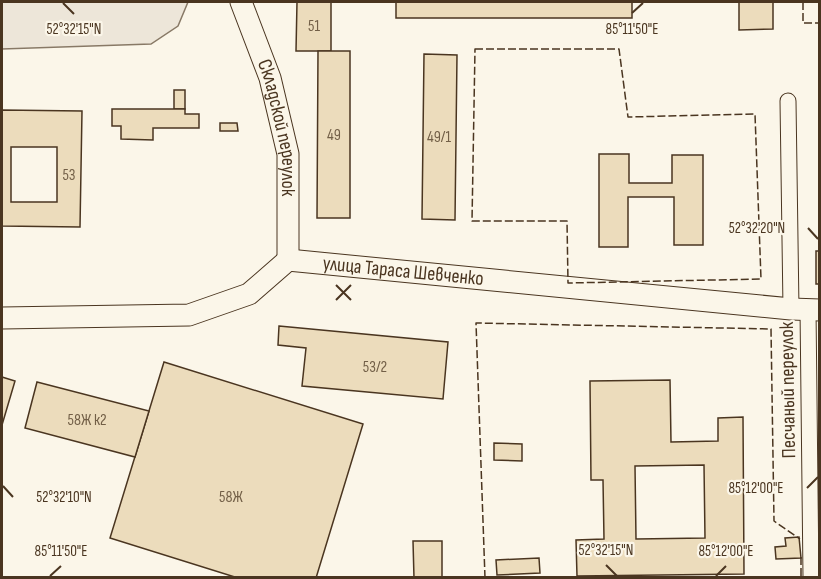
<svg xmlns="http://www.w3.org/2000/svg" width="821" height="579" font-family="'Sofia Sans Condensed',sans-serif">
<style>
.green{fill:#ede6d9;stroke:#887966;stroke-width:1.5}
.building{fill:#ecdcbc;stroke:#4a3520;stroke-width:1.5;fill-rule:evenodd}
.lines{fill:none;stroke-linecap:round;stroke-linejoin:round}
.street-casing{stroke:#4a3520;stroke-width:17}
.secondary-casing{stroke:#4a3520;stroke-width:23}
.street{stroke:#fbf6e9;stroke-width:15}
.secondary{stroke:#fbf6e9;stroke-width:21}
.fence{stroke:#4a3520;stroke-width:1.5;stroke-dasharray:8 3;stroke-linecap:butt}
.ticks{fill:none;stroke:#4a3520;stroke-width:2}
.labels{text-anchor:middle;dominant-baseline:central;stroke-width:4.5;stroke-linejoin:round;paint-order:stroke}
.number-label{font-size:16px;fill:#725f47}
.street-label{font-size:20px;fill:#4a3520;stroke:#fbf6e9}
.ticks-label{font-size:15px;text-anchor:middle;fill:#4a3520;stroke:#fbf6e9;stroke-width:4.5;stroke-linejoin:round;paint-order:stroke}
</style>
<rect width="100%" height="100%" fill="#fbf6e9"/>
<path class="green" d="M2,2h186l-10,24 -27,18 -149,5z"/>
<g class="building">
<path d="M297,2h34v49h-35z"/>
<rect x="396" y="2" width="236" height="16"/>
<path d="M739,2h34v27l-34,1z"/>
<path d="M318,51h32v167h-33z"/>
<path d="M424,54l33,1 -2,165 -33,-1z"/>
<rect x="174" y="90" width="11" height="19"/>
<path d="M112,109h73v5h14v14h-46v12l-32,-1v-13h-9z"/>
<path d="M2,110l80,1 -2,116 -78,-1zM11,147h46v55h-46z"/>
<path d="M220,123h17l1,8h-18z"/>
<path d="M599,154h30v29h43v-28h31v90h-29v-48h-46v50h-29z"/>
<rect x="816" y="251" width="4" height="33"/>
<path d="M279,326l169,16 -5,57 -141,-13 4,-38 -28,-3z"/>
<path d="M164,362l199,62 -47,154h-78l-128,-40z"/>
<path d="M2,377l13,4 -13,44z"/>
<path d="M670,380l1,62 47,-1v-23l25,-1 1,157 -167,2 -1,-36 28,-1 -1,-59h-12l-1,-99zM704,465l1,73 -69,1 -1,-73z"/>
<path d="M37,382l112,29 -14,46 -110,-29z"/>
<path d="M494,443l28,1v17l-28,-1z"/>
<path d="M799,537l2,21 -25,1 -1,-12 11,-1 -1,-8z"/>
<path d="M413,541h29v37h-28z"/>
<path d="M539,558l1,15 -43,2 -1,-15z"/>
</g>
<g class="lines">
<g class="street-casing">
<g id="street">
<path d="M788,101l3,208"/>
<path d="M808,309l3,269"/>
</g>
</g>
<g class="secondary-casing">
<g id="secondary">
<path id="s1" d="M241,2l29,76 18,76v106"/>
<path id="s2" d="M2,318l187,-3 60,-21 39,-34 503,49 29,1"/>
</g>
</g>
<use href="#street" class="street"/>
<use href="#secondary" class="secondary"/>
<g class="fence">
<path d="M803,2v21h17"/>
<path d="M475,49h144l9,68 127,-3 6,165 -193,4 -1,-62h-95z"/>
<path d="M801,557v21"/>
<path d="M485,578l-9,-255 295,6 3,192 26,18"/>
</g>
</g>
<path class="ticks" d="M63,3l11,11M632,13l11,-10M808,228l10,11M336,285l15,15M336,300l15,-15M3,486l10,11M807,488l11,-11M606,565l11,11M50,576l11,-10M716,576l10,-10"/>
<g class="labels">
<g class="number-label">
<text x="314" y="26">51</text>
<text x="334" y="135">49</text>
<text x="439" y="137">49/1</text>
<text x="69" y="175">53</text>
<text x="375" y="367">53/2</text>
<text x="87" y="420">58Ж к2</text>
<text x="231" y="497">58Ж</text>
</g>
<g class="street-label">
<text stroke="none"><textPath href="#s1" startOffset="132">Складской переулок</textPath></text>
<text stroke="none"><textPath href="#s2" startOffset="418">улица Тараса Шевченко</textPath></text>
<text transform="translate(788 390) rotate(-91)">Песчаный переулок</text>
</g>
</g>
<g class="ticks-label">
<text x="632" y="34">85°11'50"E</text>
<text x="74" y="34">52°32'15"N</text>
<text x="757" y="233">52°32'20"N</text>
<text x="756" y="493">85°12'00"E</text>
<text x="64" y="502">52°32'10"N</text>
<text x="606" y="555">52°32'15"N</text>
<text x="61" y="556">85°11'50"E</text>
<text x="726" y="556">85°12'00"E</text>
</g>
<rect width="821" height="579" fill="none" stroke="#4a3520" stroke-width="6"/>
</svg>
